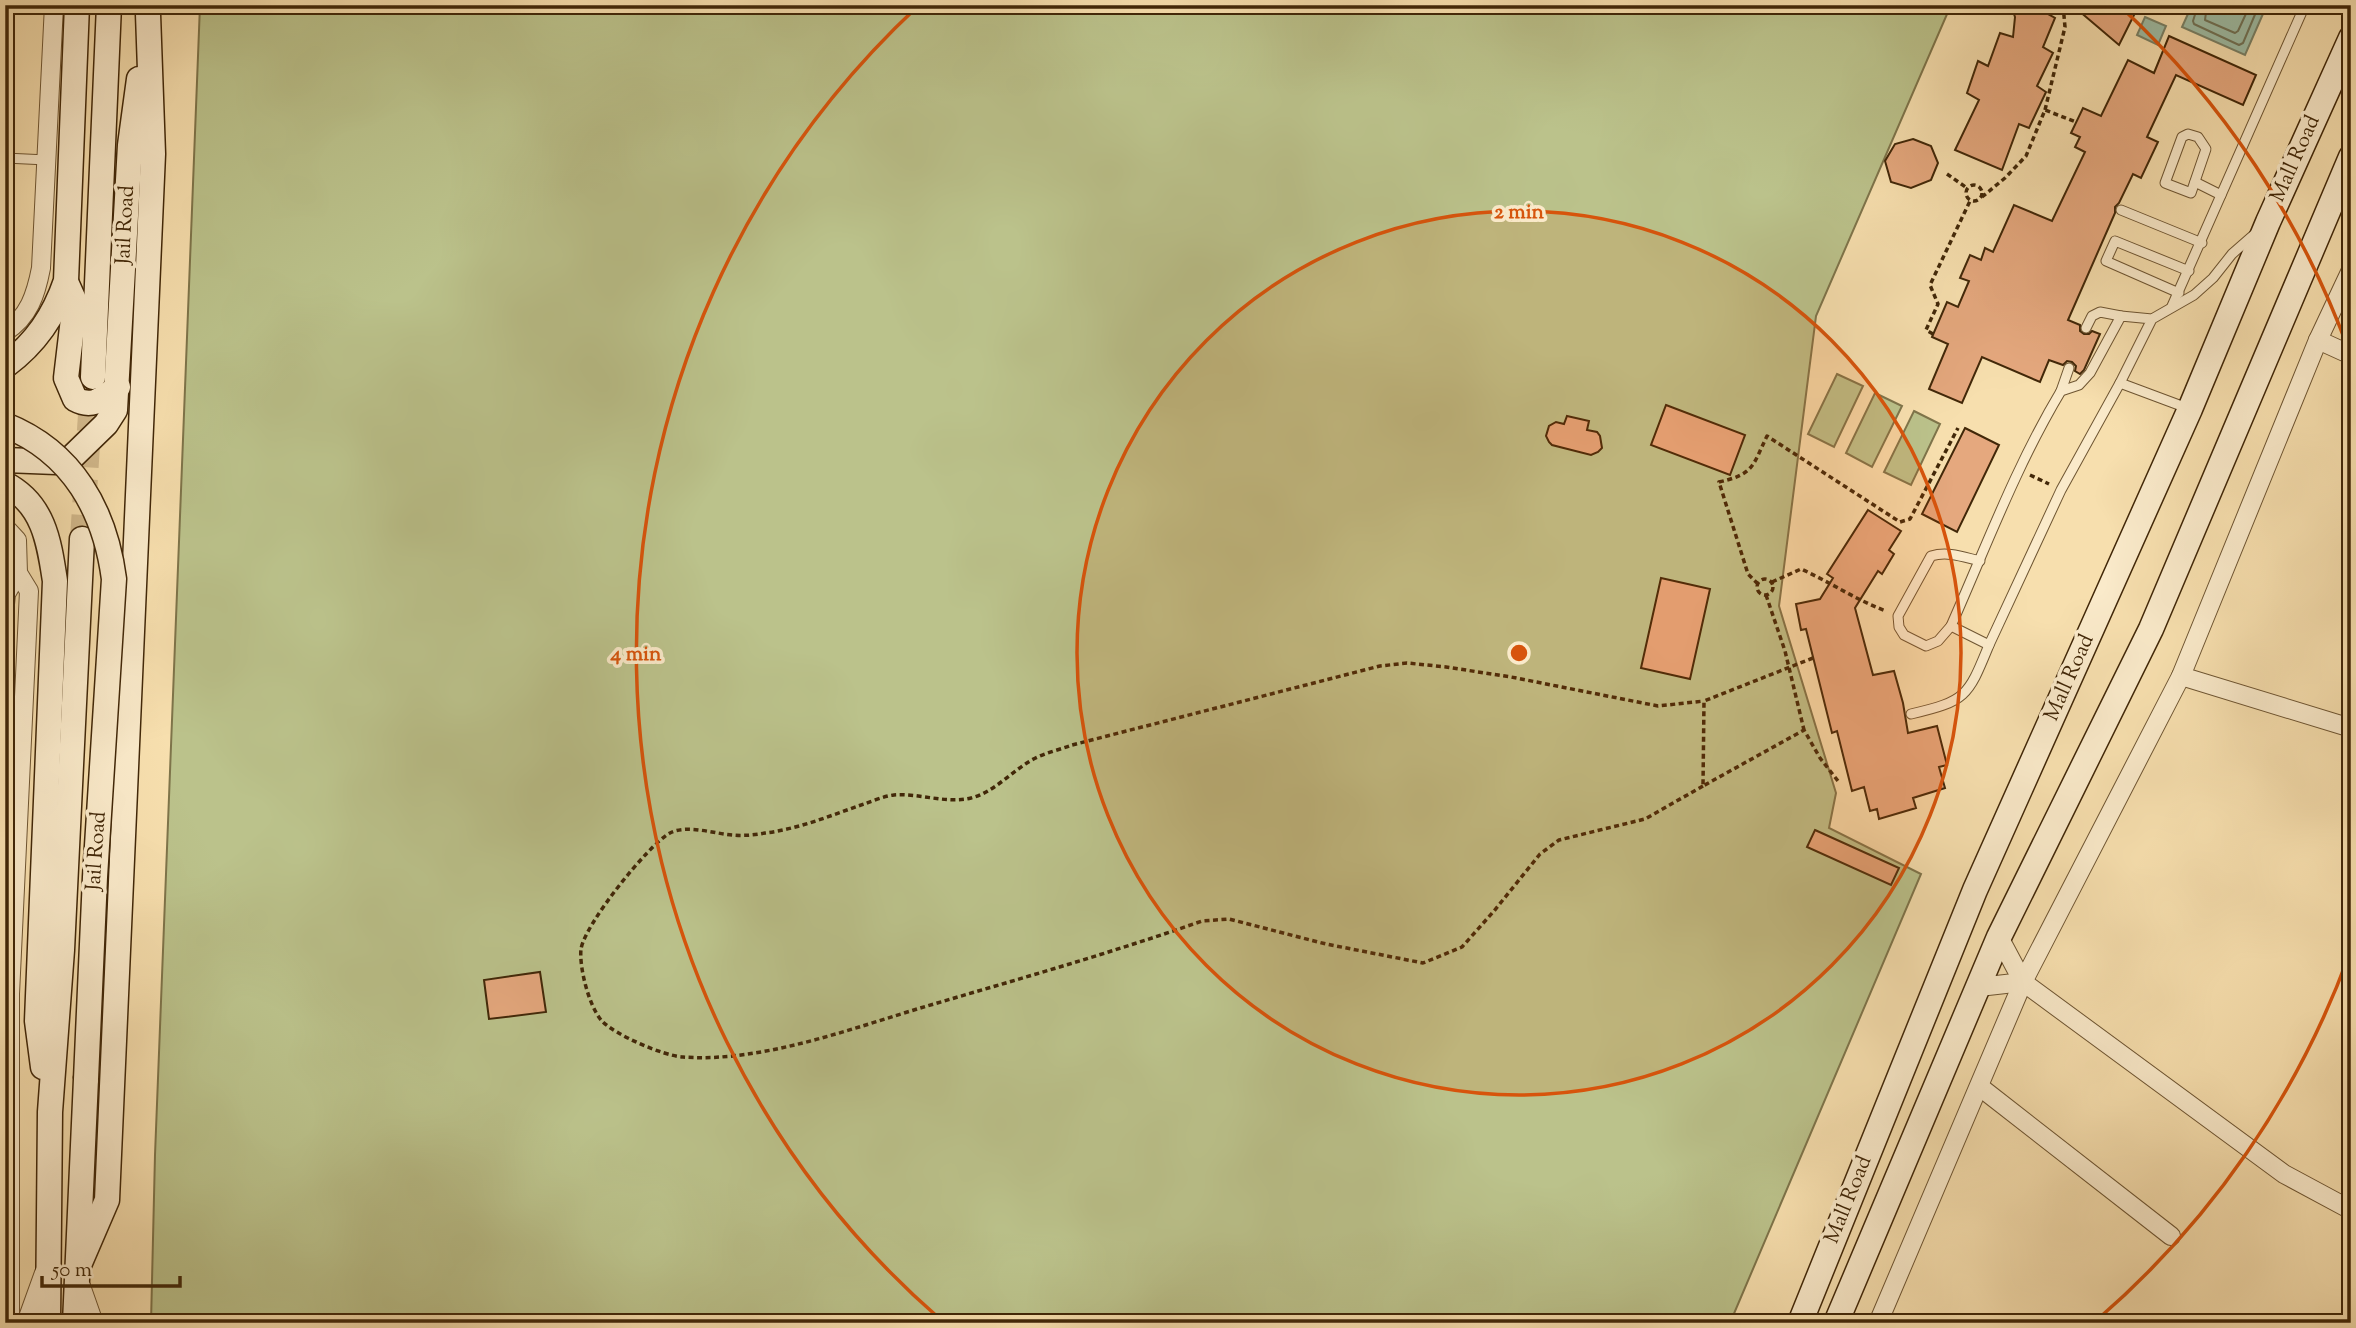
<svg xmlns="http://www.w3.org/2000/svg" width="2356" height="1328" font-family="'Sorts Mill Goudy',serif">
<style>
.green{fill:#bbc28b;stroke:#7e744a;stroke-width:2}
.water{fill:#9ebda5;stroke:#798166;stroke-width:2}
.lines{fill:none;stroke-linecap:round;stroke-linejoin:round}
.shore{stroke:#707256;stroke-width:2}
.building{fill:#e5a87e;stroke:#412708;stroke-width:2}
.secondary-tunnel{stroke:#d3ba8d;stroke-width:24;stroke-dasharray:24 12;stroke-linecap:butt}
.lane-casing{stroke:#6e5532;stroke-width:11}
.street-casing{stroke:#6e5532;stroke-width:20}
.secondary-casing{stroke:#412708;stroke-width:27}
.path{stroke:#412708;stroke-width:3.5;stroke-dasharray:5 3.5;stroke-linecap:butt}
.lane{stroke:#faeaca;stroke-width:9}
.street{stroke:#faeaca;stroke-width:18}
.secondary{stroke:#faeaca;stroke-width:24}
.secondary-bridge-casing{stroke:#412708;stroke-width:27;stroke-linecap:butt}
.secondary-bridge{stroke:#faeaca;stroke-width:24}
.ring{fill:none;stroke:#d7540c;stroke-width:3.5}
.labels{text-anchor:middle;dominant-baseline:central;stroke-width:7;stroke-linejoin:round;paint-order:stroke}
.street-label{font-size:21px;fill:#412708;stroke:#faeaca}
.centre{fill:#d7540c;stroke:#faeaca;stroke-width:3.5}
.ring-label{font-size:21px;text-anchor:middle;font-weight:bold;fill:#d7540c;stroke:#faeaca;stroke-width:7;stroke-linejoin:round;paint-order:stroke}
</style>
<rect width="100%" height="100%" fill="#f7dfae"/>
<filter id="stains"><feTurbulence type="fractalNoise" baseFrequency=".00286" numOctaves="4"/><feColorMatrix values="0 0 0 0 .2 0 0 0 0 .09 0 0 0 0 .02 0 0 0 .5 -.17"/></filter>
<radialGradient id="worn" r=".72"><stop offset=".6" stop-color="#630" stop-opacity="0"/><stop offset="1" stop-color="#630" stop-opacity=".3"/></radialGradient>
<g class="green">
<path d="M200,5h1751l-135,311 -37,290 57,187 -7,35 92,46 -191,449h-1579l4,-168z"/>
<path d="M1837,374l26,12 -29,61 -26,-13z"/>
<path d="M1875,393l27,13 -30,61 -26,-14z"/>
<path d="M1914,411l26,13 -29,61 -27,-13z"/>
</g>
<g class="water">
<path d="M2192,5h71l3,2 -21,48 -63,-28z"/>
<path d="M2145,17l21,9 -8,19 -21,-10z"/>
</g>
<g class="lines">
<g class="shore">
<path d="M2198,5l-5,16 1,3 45,21 4,-2 16,-38"/>
<path d="M2207,5l-2,15 30,13 3,-2 12,-26"/>
</g>
</g>
<g class="building">
<path d="M2011,5h21l23,13 -12,29 10,6 -16,33 9,6 -17,36 -10,-4 -17,46 -47,-20 24,-50 -12,-7 11,-32 10,5 12,-33 13,4 2,-20z"/>
<path d="M2072,5h67l-20,40z"/>
<path d="M2169,36l87,39 -13,30 -67,-30 -29,62 11,5 -17,36 -8,-4 -14,29 -4,4v6l-47,107 12,5v6l4,3h5l3,-3 8,3 -16,36 -4,4 -5,-3 1,-5 -4,-4 -5,-1 -4,4 -14,-5 -9,22 -58,-25 -20,46 -33,-14 19,-45 -16,-7 15,-35 11,5 11,-26 -9,-3 10,-23 11,5 4,-12 8,4 21,-47 38,16 33,-69 -10,-5 5,-10 -9,-4 12,-25 18,8 27,-56 26,13z"/>
<path d="M1913,139l18,7 7,17 -7,17 -20,8 -20,-6 -6,-21 10,-17z"/>
<path d="M1666,405l79,30 -15,40 -79,-30z"/>
<path d="M1567,416l22,5 -2,9 10,2 3,4 2,12 -4,4 -7,3 -39,-10 -3,-3 -3,-6 3,-10 7,-4 8,2z"/>
<path d="M1965,428l34,17 -42,87 -35,-18z"/>
<path d="M1868,510l33,21 -12,19 5,4 -12,20 -4,-3 -23,37 18,67 21,-4 9,32 5,30 29,-7 10,39 -8,2 6,21 -32,10 3,10 -37,11 -2,-10 -7,2 -6,-24 -12,4 -15,-60 -5,2 -26,-104 -5,1 -5,-26 24,-5 13,-21 -6,-4z"/>
<path d="M1661,578l49,11 -20,90 -49,-11z"/>
<path d="M1815,830l84,38 -8,17 -84,-38z"/>
<path d="M540,972l6,40 -57,7 -5,-39z"/>
</g>
<g class="lines">
<path class="secondary-tunnel" d="M82,539l10,-156"/>
<g class="lane-casing">
<g id="lane">
<path d="M2188,134l10,3 8,12 -15,44 -26,-10 17,-46z"/>
<path d="M5,158l42,2"/>
<path d="M2195,182l26,13"/>
<path d="M2121,210l81,33"/>
<path d="M2179,293l-73,-32 9,-20 74,30"/>
<path d="M2172,306l133,-301"/>
<path d="M2152,319l-32,64 -59,107 -72,155 -38,-19c35,-79 65,-160 110,-235l18,-6 11,-12 31,-57 31,3 42,-24 19,-17 19,-24 24,-21"/>
<path d="M2086,328l6,-12 8,-4 21,4"/>
<path d="M2120,383l67,25"/>
<path d="M2061,391l8,-23"/>
<path d="M1951,626l-13,15 -12,5 -22,-11 -5,-8 -1,-11 33,-60c17,-5 32,1 49,5"/>
<path d="M1911,714c56,-13 57,-18 78,-69"/>
</g>
</g>
<g class="street-casing">
<g id="street">
<path d="M5,332c24,-15 31,-38 36,-64l13,-263"/>
<path d="M2318,340l33,15"/>
<path d="M5,527l12,13 1,33 11,18 -19,403v329"/>
<path d="M5,604l1,-10 12,-21"/>
<path d="M2181,676l170,52"/>
<path d="M1999,937l24,45 261,192 67,36"/>
<path d="M1979,987l44,-5"/>
<path d="M1980,1087l191,149"/>
<path d="M81,1286l13,37"/>
<path d="M26,1323l18,-50"/>
<path d="M1878,1323l145,-341 158,-306 137,-336 33,-70"/>
</g>
</g>
<g class="secondary-casing">
<g id="secondary">
<path d="M66,282l9,20 -9,76 9,21c18,10 28,-1 43,-12"/>
<path d="M5,366c31,-23 49,-50 61,-85l11,-276"/>
<path d="M93,377l16,-372"/>
<path d="M5,460l51,2 14,-3 36,-35 9,-14 15,-265 9,-66"/>
<path d="M5,484c39,20 44,58 50,97l-18,440 6,46"/>
<path d="M76,1272l31,-72 46,-1046 -5,-140"/>
<path d="M48,1323l2,-211 12,-162 20,-411"/>
<path d="M75,1323l11,-244"/>
<path d="M1800,1323l175,-433 215,-481 78,-187 83,-184"/>
<path d="M1836,1323l163,-386 152,-308 200,-472"/>
</g>
</g>
<g class="path">
<path d="M2045,110l20,-83 -2,-22"/>
<path d="M1947,174l20,14"/>
<circle cx="1974" cy="193" r="8"/>
<path d="M1982,197l23,-19 21,-22 19,-46 31,12"/>
<path d="M1933,334l-7,-4 12,-26 -8,-19 40,-84"/>
<path d="M2030,475l19,9"/>
<circle cx="1765" cy="587" r="8"/>
<path d="M1772,582l29,-13c29,13 55,31 85,42"/>
<path d="M1758,584l-10,-10 -29,-92c35,-8 33,-15 48,-46l133,86 10,-3 48,-91"/>
<path d="M1766,595l19,56 19,79"/>
<path d="M1813,658l-109,43 -1,85 101,-56 16,28 18,23"/>
<path d="M1703,786l-58,33 -86,21 -19,14 -46,57 -32,36 -39,16 -97,-19 -97,-25 -27,2c-91,32 -183,58 -275,85 -74,22 -166,57 -244,51 -19,-1 -68,-22 -81,-36 -13,-14 -23,-54 -21,-72 4,-25 67,-104 89,-116 17,-9 45,1 63,2 11,1 22,0 32,-2 34,-4 67,-18 99,-29 9,-3 20,-8 30,-9 25,-2 52,9 77,3 23,-6 39,-25 59,-37 13,-8 29,-11 42,-16l308,-79 27,-3 39,4 65,10 147,29 46,-5"/>
</g>
<use href="#lane" class="lane"/>
<use href="#street" class="street"/>
<use href="#secondary" class="secondary"/>
<g class="secondary-bridge-casing">
<path id="secondary-bridge" d="M5,425c68,27 100,86 109,154l-19,298 -9,202"/>
</g>
<use href="#secondary-bridge" class="secondary-bridge"/>
</g>
<circle cx="1519" cy="653" r="442" fill="#d7540c" fill-opacity=".12"/>
<g class="ring">
<circle cx="1519" cy="653" r="442"/>
<path d="M2349 955A883 883 0 0 1 2098 1319M940 1319A883 883 0 0 1 917 7M2121 7A883 883 0 0 1 2349 351"/>
</g>
<g class="labels">
<g class="street-label">
<text transform="translate(2296 159) rotate(-66)">Mall Road</text>
<text transform="translate(126 225) rotate(-87)">Jail Road</text>
<text transform="translate(2070 678) rotate(-66)">Mall Road</text>
<text transform="translate(97 851) rotate(-86)">Jail Road</text>
<text transform="translate(1849 1200) rotate(-68)">Mall Road</text>
</g>
</g>
<circle cx="1519" cy="653" r="10" class="centre"/>
<g class="ring-label">
<text x="1519" y="218">2 min</text>
<text x="636" y="660">4 min</text>
</g>
<rect width="2356" height="1328" fill="none" stroke="#f7dfae" stroke-width="28"/>
<rect x="7" y="7" width="2342" height="1314" fill="none" stroke="#412708" stroke-width="3.5"/>
<rect x="14" y="14" width="2328" height="1300" fill="none" stroke="#412708" stroke-width="2"/>
<path d="M42 1276v10h138v-10" fill="none" stroke="#412708" stroke-width="3.5"/>
<text x="52" y="1276" font-size="21" fill="#412708" stroke="#faeaca" stroke-width="5" paint-order="stroke">50 m</text>
<rect width="100%" height="100%" filter="url(#stains)"/>
<rect width="100%" height="100%" fill="url(#worn)"/>
</svg>
